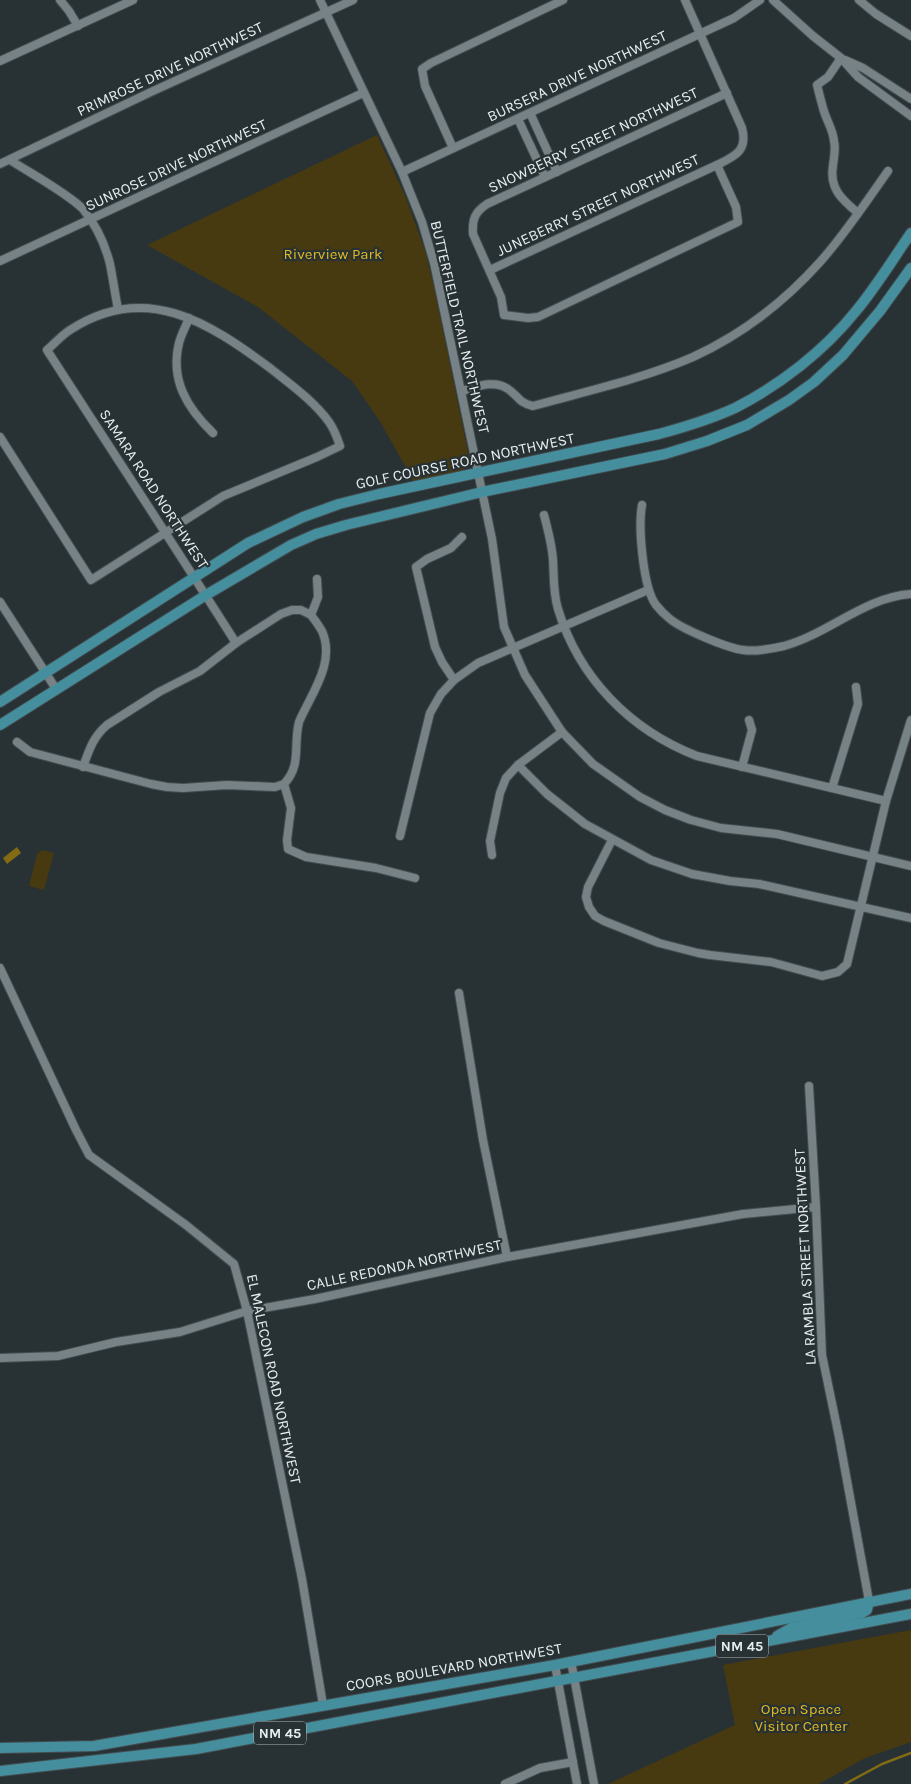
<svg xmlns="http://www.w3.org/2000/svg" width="911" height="1784" font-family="Karla,sans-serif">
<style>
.green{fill:#473a10}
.water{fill:#836b14}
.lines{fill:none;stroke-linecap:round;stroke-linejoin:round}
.stream{stroke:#836b14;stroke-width:2.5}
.minor-casing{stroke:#444d50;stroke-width:10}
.major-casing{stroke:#444d50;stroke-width:12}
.minor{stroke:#768285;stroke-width:8}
.major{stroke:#448e9e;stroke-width:10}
.labels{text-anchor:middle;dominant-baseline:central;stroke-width:4.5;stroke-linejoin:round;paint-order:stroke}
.shield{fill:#283235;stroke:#aeb6b8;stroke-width:1}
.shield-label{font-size:14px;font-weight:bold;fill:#e7eef0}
.street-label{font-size:15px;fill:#e7eef0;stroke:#283235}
.park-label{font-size:15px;fill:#e2b91d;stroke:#283235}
</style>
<rect width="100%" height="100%" fill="#283235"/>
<g class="green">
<path d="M377,135l29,63 19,53 8,32 37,179 -1,4 -8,6 -47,10 -33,-59 -29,-42 -94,-74 -111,-62z"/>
<path d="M42,850l12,3 -10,37 -15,-4 8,-32z"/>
<path d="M911,1630v112l-46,16 -46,26h-211l127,-59 -12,-60z"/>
</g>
<path class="water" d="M17,847l4,6 -14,11 -4,-6z"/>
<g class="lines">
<path class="stream" d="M845,1784l37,-20 29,-11"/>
<g class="minor-casing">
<g id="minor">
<path d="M60,0l9,11 9,15"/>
<path d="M320,0l82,172 20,50 12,41 58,276 12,88 21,48 37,57 31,32 47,33 25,13 26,10 30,8 56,6 134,32"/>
<path d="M773,0l40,36 28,22 17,19 53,39"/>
<path d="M859,0l17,14 35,22"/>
<path d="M841,58l-13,19 -11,8c2,8 4,16 6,23 3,12 10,21 11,33 2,8 0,16 -1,24 -4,23 8,34 25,48"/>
<path d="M845,60l18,8 48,31"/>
<path d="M0,61l133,-61"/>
<path d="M530,113l27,59"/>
<path d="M518,119l27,58"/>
<path d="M453,148l-28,-62 -3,-17 9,-6 132,-63"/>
<path d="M10,160c20,13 57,33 73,49 13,16 22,35 27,55 3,15 5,30 8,45"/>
<path d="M0,164l153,-73 200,-91"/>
<path d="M717,165l19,42 2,15 -200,95 -10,1 -24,-3 -3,-18 -28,-63c-1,-15 2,-22 14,-30l240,-111"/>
<path d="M402,172l332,-154 26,-18"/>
<path d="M0,261l363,-168"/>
<path d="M490,270l227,-105c18,-9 31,-14 25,-37l-57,-128"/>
<path d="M189,318c-3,8 -8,17 -10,25 -9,37 8,65 34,90"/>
<path d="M462,391c14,-4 32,-12 46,-2 11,7 9,13 25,17 54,-15 109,-27 160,-49 48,-22 92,-56 127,-95 25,-28 46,-60 68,-91"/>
<path d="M0,437l91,143 132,-84 94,-39 23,-11c-3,-9 -6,-17 -11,-24 -15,-21 -39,-38 -59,-54 -62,-46 -125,-87 -200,-38 -8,5 -15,13 -23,20 63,98 127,195 189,293"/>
<path d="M642,505c-4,22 1,83 14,100 4,5 9,10 14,14 12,10 57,29 73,31 14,2 28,-1 41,-4 44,-12 81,-49 127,-52"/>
<path d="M544,515c4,15 8,30 9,45 1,16 0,33 5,49 21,69 72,121 139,147l189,45"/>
<path d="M317,579l1,18 -7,18c4,5 8,11 11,16 14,32 -11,63 -23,91 -6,24 3,43 -15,62l7,24 -4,32 1,9 18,8 70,11 39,10"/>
<path d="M0,602l56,87"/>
<path d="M454,680l-12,-18 -7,-15 -19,-80 11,-8 24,-11 11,-11"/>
<path d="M17,742l13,10 121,32 16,3 16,1 44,-3 48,2 9,-3"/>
<path d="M518,765l29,29 38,30 66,36 41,14 38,7 29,3 152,34"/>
<path d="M83,767c6,-17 10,-30 24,-42l52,-33 41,-21 36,-28 45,-29 11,-4h9l10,5"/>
<path d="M742,767l10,-37 -3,-10"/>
<path d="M832,788l26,-84 -2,-17"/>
<path d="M400,836l30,-123 11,-19 13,-14 24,-17 170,-73"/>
<path d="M612,840l-24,47 -2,10 3,10 6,9 9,5 55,22 39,10 12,2 61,7 51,14 16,-4 9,-8 39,-163 25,-81"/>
<path d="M492,855l-2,-14 10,-48 6,-15 12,-13 44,-33"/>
<path d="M0,968l76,162 13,25 97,70 48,39 13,47 55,268 21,126"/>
<path d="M459,993l24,147 24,117"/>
<path d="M809,1086l7,121 6,148 17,82 30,164"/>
<path d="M0,1358l58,-2 58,-14 64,-10 67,-21 68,-12 192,-42 236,-43 73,-7"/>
<path d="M571,1661l23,123"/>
<path d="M555,1665l22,119"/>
<path d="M505,1784l35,-16 33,-6"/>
</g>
</g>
<g class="major-casing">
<g id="major">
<path d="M0,702l248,-159 55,-26 36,-13 40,-10 280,-60c26,-7 52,-15 76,-26 45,-23 89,-57 121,-97 20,-24 37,-52 55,-78"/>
<path d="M0,725l206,-130 85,-50 25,-11 30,-9 136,-33 183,-38 42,-13 40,-16 42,-25 25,-18 29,-27 37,-44 31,-43"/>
<path d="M777,1636l14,-8 71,-15 5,-3 2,-9"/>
<path d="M0,1748l94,-2 461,-81 356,-71"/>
<path d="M0,1771l196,-22 715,-135"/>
</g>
</g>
<use href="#minor" class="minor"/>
<use href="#major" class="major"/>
</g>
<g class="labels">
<g class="shield">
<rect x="716" y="1634.5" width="52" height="23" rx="4"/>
<rect x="254" y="1721.5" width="52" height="23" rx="4"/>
</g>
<g class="shield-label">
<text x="742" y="1646">NM 45</text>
<text x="280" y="1733">NM 45</text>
</g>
<g class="street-label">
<text transform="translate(170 69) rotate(-25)">PRIMROSE DRIVE NORTHWEST</text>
<text transform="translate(577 76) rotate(-25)">BURSERA DRIVE NORTHWEST</text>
<text transform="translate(593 140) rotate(-25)">SNOWBERRY STREET NORTHWEST</text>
<text transform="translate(176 165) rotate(-25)">SUNROSE DRIVE NORTHWEST</text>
<text transform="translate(598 205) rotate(-25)">JUNEBERRY STREET NORTHWEST</text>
<text transform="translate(460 327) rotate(77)">BUTTERFIELD TRAIL NORTHWEST</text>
<text transform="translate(465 461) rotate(-12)">GOLF COURSE ROAD NORTHWEST</text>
<text transform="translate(154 489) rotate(57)">SAMARA ROAD NORTHWEST</text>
<text transform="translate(805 1257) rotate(-93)">LA RAMBLA STREET NORTHWEST</text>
<text transform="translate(404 1265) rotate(-12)">CALLE REDONDA NORTHWEST</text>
<text transform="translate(274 1379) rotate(78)">EL MALECON ROAD NORTHWEST</text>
<text transform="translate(454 1667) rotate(-10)">COORS BOULEVARD NORTHWEST</text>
</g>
<g class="park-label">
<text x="333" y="254">Riverview Park</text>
<text x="801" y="1709">Open Space<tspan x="801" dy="17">Visitor Center</tspan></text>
</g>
</g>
</svg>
